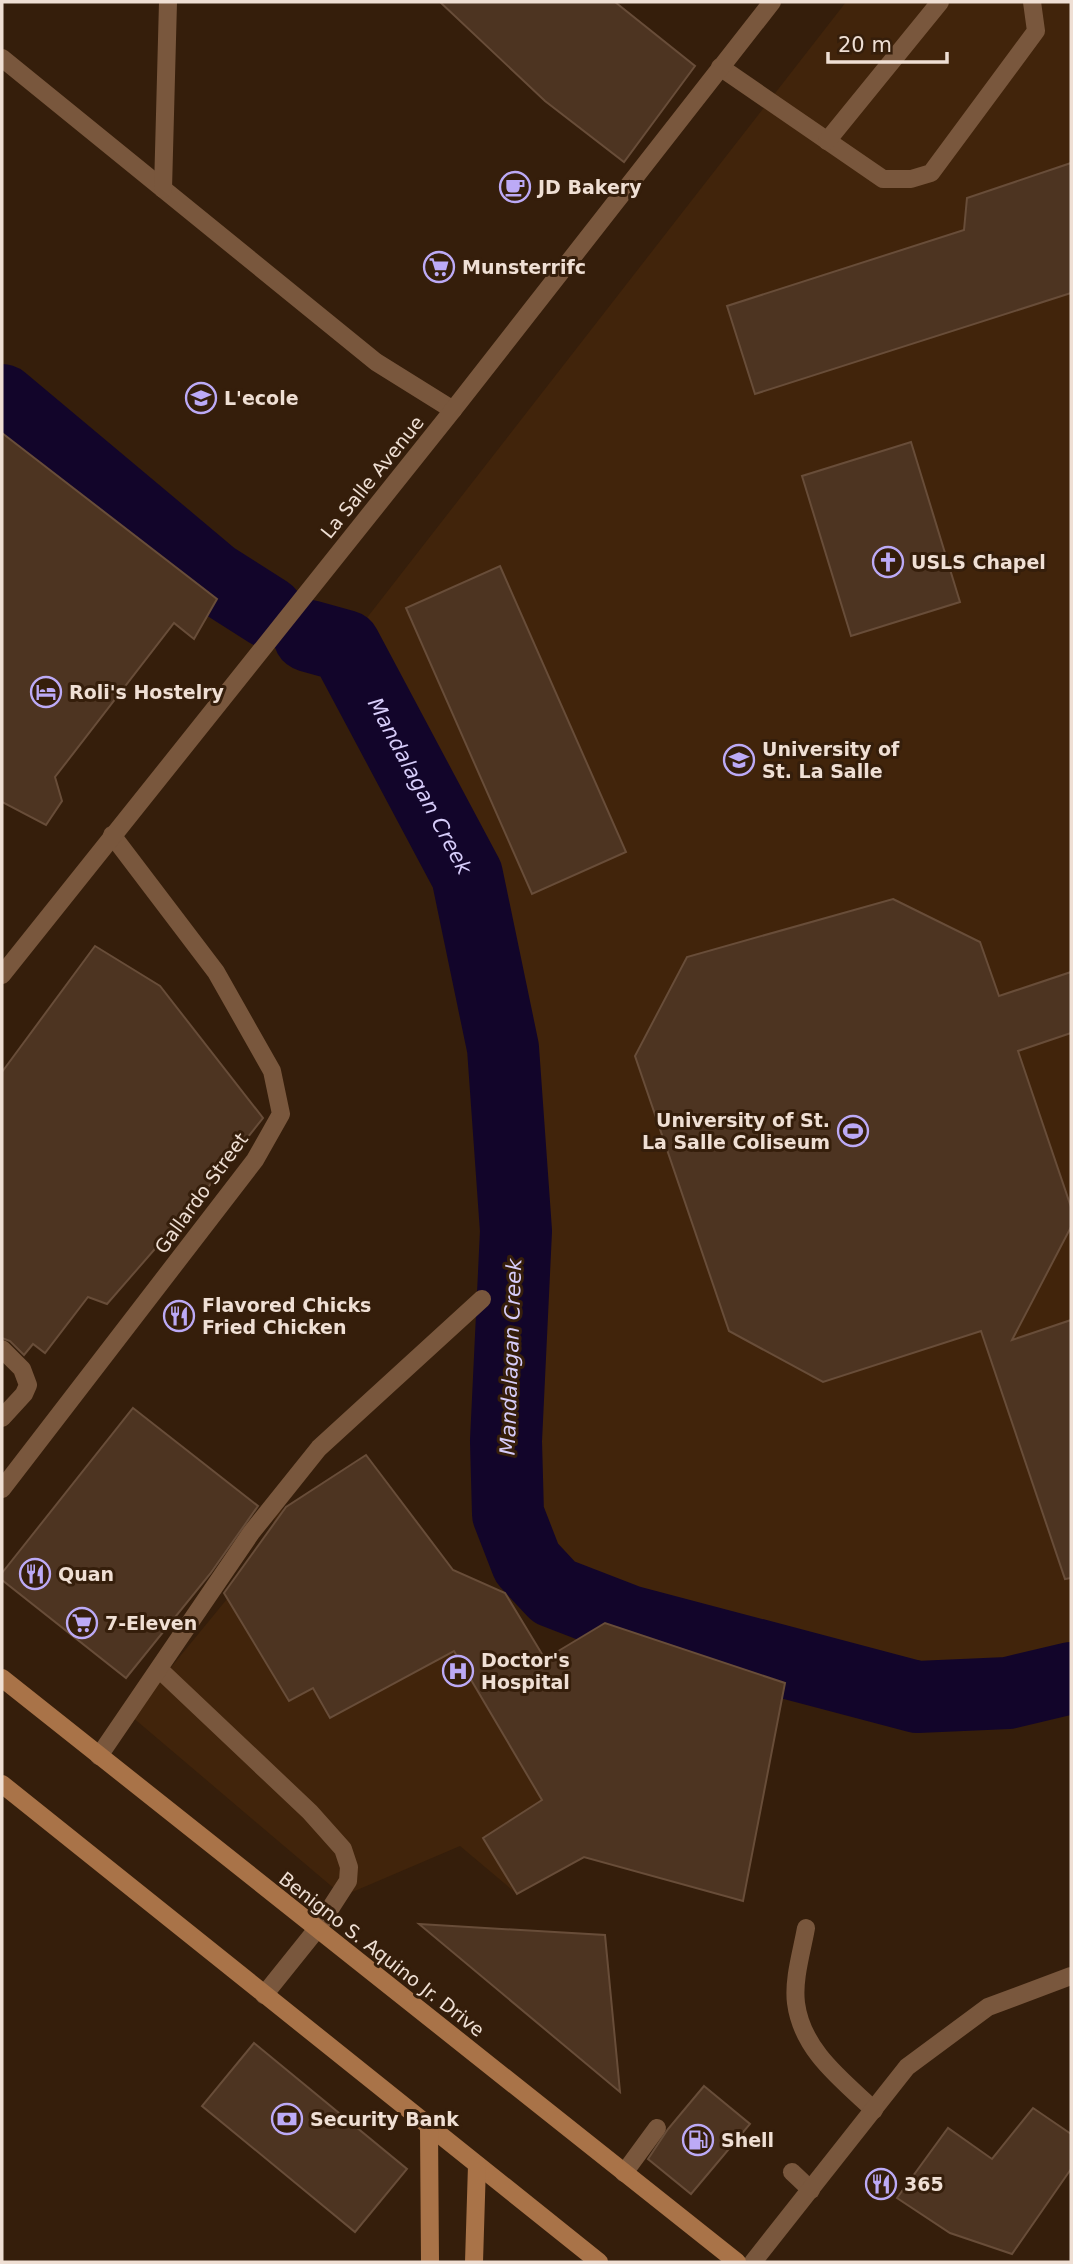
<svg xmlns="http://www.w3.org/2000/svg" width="1073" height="2264" font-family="'DejaVu Sans',sans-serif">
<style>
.built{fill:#41240b}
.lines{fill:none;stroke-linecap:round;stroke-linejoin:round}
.river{stroke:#12052a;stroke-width:72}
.building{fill:#4d3421;stroke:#684d39;stroke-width:2}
.service{stroke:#79573d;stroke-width:18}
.minor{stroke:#79573d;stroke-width:18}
.tertiary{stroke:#79573d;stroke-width:18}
.secondary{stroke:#a97348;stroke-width:18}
.labels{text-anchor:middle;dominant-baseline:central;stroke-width:6;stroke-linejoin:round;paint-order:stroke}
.poi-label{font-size:19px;font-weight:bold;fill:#efdfd4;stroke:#351e0b;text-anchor:start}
.street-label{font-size:19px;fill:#efdfd4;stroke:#351e0b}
.water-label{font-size:21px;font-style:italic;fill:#d7cdfa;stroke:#351e0b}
</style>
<rect width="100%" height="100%" fill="#351e0b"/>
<g class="built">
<path d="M846,2h225v1676l-63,15 -91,4 -150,-37 -138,-39 -75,-29 -27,-29 -19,-49 -2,-73 10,-210 -13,-183 -36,-173 -122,-229z"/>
<path d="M366,1455l87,115 52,23 39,66 61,-36 180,60 -42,218 -159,-44 -67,37 -57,-48 -117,50 -212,-180 96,-117 21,-12 29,-74z"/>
</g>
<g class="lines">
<g class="river">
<path d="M2,400l211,177 55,35"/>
<path id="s1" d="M309,636l36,10 122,229 36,173 13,183 -10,210 2,73 19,49 27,29 75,29 288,76 91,-4 63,-15"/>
</g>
</g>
<g class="building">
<path d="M440,2h175l80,64 -71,96 -79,-61z"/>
<path d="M1071,163v130l-316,101 -28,-88 237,-76 3,-32z"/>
<path d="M2,433l215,166 -23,40 -20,-16 -119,154 7,24 -16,24 -44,-23z"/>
<path d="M911,442l49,160 -109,34 -49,-160z"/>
<path d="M500,566l126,286 -94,42 -126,-286z"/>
<path d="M893,899l87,43 19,54 72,-24v61l-53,18 53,156v20l-59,113 59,-20v258l-6,1 -84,-248 -158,51 -94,-51 -94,-275 52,-99z"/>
<path d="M95,946l65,40 103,132 -62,78 -94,108 -19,-7 -43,56 -12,-9 -9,11 -14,-14 -8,-3v-266z"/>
<path d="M133,1408l125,98 -48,68 -84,104 -124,-98v-7z"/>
<path d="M366,1455l87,115 52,23 40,66 60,-36 180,60 -42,218 -159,-44 -67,37 -34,-56 59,-38 -88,-149 -124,67 -17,-30 -24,13 -65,-108 62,-86z"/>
<path d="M419,1924l186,11 15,157z"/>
<path d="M254,2043l153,126 -52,63 -153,-126z"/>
<path d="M704,2086l46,38 -59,70 -43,-35 20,-30z"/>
<path d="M1033,2108l38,26v35l-59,85 -62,-21 -53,-35 51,-70 44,31z"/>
</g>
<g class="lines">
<g class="service">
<path d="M720,67l163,112h28l20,-6 105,-142 -4,-29"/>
<path d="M827,141l113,-139"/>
<path d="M2,1349l20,20 6,16 -4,9 -22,24"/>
<path d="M160,1670l150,142 33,37 6,18 -1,14 -31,48 -53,66"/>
<path d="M99,1756l152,-223 68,-85 163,-149"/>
<path d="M806,1928c-4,23 -13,51 -10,75 6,47 45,76 78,107"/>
<path d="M792,2172l19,18"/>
<path d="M624,2173l33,-45"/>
</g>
<g class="minor">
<path d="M2,58l374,304 77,48"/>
<path d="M163,189l5,-187"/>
<path d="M2,1489l253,-329 26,-46 -9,-43 -56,-99 -104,-137"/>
<path d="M753,2262l154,-195 81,-60 83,-31"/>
</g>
<path class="tertiary" d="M2,975l451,-565 319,-408"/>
<g class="secondary">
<path d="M2,1678l735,584"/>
<path d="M2,1784l597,478"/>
<path d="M429,2127l1,135"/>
<path d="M474,2262l3,-97"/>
</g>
</g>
<defs>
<g id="cafe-ring" transform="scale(1.575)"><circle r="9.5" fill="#351e0b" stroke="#bcaaf6" stroke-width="1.5"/><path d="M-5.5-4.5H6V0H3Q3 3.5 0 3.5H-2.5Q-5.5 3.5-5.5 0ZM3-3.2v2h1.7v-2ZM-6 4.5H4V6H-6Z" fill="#bcaaf6"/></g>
<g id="supermarket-ring" transform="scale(1.575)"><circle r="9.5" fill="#351e0b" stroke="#bcaaf6" stroke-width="1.5"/><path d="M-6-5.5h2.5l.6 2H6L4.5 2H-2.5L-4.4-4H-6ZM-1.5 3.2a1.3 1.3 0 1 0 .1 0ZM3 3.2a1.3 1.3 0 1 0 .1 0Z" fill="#bcaaf6"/></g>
<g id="school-ring" transform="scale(1.575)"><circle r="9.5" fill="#351e0b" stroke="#bcaaf6" stroke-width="1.5"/><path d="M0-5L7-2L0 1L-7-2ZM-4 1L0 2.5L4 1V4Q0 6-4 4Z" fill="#bcaaf6"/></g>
<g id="church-ring" transform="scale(1.575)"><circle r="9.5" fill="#351e0b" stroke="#bcaaf6" stroke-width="1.5"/><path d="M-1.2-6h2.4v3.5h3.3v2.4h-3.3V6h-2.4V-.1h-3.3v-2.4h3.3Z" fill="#bcaaf6"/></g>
<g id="hotel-ring" transform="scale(1.575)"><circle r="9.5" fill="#351e0b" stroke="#bcaaf6" stroke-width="1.5"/><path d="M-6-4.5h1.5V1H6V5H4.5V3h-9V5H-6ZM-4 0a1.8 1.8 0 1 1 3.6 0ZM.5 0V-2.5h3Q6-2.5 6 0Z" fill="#bcaaf6"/></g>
<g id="university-ring" transform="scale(1.575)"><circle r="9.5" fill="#351e0b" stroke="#bcaaf6" stroke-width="1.5"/><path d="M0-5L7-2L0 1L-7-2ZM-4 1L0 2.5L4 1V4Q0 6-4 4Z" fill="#bcaaf6"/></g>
<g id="stadium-ring" transform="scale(1.575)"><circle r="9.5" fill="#351e0b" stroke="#bcaaf6" stroke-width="1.5"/><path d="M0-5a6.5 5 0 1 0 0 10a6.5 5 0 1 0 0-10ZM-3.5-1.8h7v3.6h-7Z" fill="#bcaaf6"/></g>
<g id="restaurant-ring" transform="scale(1.575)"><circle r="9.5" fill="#351e0b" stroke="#bcaaf6" stroke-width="1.5"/><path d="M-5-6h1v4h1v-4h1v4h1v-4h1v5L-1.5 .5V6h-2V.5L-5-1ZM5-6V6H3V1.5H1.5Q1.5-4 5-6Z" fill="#bcaaf6"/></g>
<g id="hospital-ring" transform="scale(1.575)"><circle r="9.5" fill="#351e0b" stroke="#bcaaf6" stroke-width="1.5"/><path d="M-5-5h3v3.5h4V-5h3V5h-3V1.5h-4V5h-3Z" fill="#bcaaf6"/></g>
<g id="bank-ring" transform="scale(1.575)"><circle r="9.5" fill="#351e0b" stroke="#bcaaf6" stroke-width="1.5"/><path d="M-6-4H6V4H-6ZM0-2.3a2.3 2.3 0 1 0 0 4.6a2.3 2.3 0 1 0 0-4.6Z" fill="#bcaaf6"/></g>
<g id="fuel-ring" transform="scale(1.575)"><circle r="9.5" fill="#351e0b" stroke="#bcaaf6" stroke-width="1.5"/><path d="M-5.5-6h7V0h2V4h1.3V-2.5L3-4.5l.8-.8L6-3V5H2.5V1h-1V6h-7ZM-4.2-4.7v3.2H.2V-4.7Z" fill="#bcaaf6"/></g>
</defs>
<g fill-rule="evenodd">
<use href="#cafe-ring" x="515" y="187"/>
<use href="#supermarket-ring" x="439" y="267"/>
<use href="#school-ring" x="201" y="398"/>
<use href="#church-ring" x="888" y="562"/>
<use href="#hotel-ring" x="46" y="692"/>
<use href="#university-ring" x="739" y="760"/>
<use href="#stadium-ring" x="853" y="1131"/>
<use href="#restaurant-ring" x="179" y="1316"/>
<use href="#restaurant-ring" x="35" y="1574"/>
<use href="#supermarket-ring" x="82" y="1623"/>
<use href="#hospital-ring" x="458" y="1671"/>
<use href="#bank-ring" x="287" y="2119"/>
<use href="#fuel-ring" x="698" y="2140"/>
<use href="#restaurant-ring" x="881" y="2184"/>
</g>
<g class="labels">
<g class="poi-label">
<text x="538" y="187">JD Bakery</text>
<text x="462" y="267">Munsterrifc</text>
<text x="224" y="398">L'ecole</text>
<text x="911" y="562">USLS Chapel</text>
<text x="69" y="692">Roli's Hostelry</text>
<text x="762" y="749">University of<tspan x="762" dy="22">St. La Salle</tspan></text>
<text x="830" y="1120" text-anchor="end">University of St.<tspan x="830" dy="22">La Salle Coliseum</tspan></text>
<text x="202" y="1305">Flavored Chicks<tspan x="202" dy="22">Fried Chicken</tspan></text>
<text x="58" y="1574">Quan</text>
<text x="105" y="1623">7-Eleven</text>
<text x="481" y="1660">Doctor's<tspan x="481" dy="22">Hospital</tspan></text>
<text x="310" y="2119">Security Bank</text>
<text x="721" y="2140">Shell</text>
<text x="904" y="2184">365</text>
</g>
<g class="street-label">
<text transform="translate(372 477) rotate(-51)">La Salle Avenue</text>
<text transform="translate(201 1193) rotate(-54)">Gallardo Street</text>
<text transform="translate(382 1954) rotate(38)">Benigno S. Aquino Jr. Drive</text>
</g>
<g class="water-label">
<text stroke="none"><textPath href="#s1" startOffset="196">Mandalagan Creek</textPath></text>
<text transform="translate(511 1357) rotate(-88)">Mandalagan Creek</text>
</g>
</g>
<rect width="1073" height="2264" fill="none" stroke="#efdfd4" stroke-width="7"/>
<path d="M828 52v10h119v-10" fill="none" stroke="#efdfd4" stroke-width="3.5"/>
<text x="838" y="52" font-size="21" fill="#efdfd4" stroke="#351e0b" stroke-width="5" paint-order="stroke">20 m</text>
</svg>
